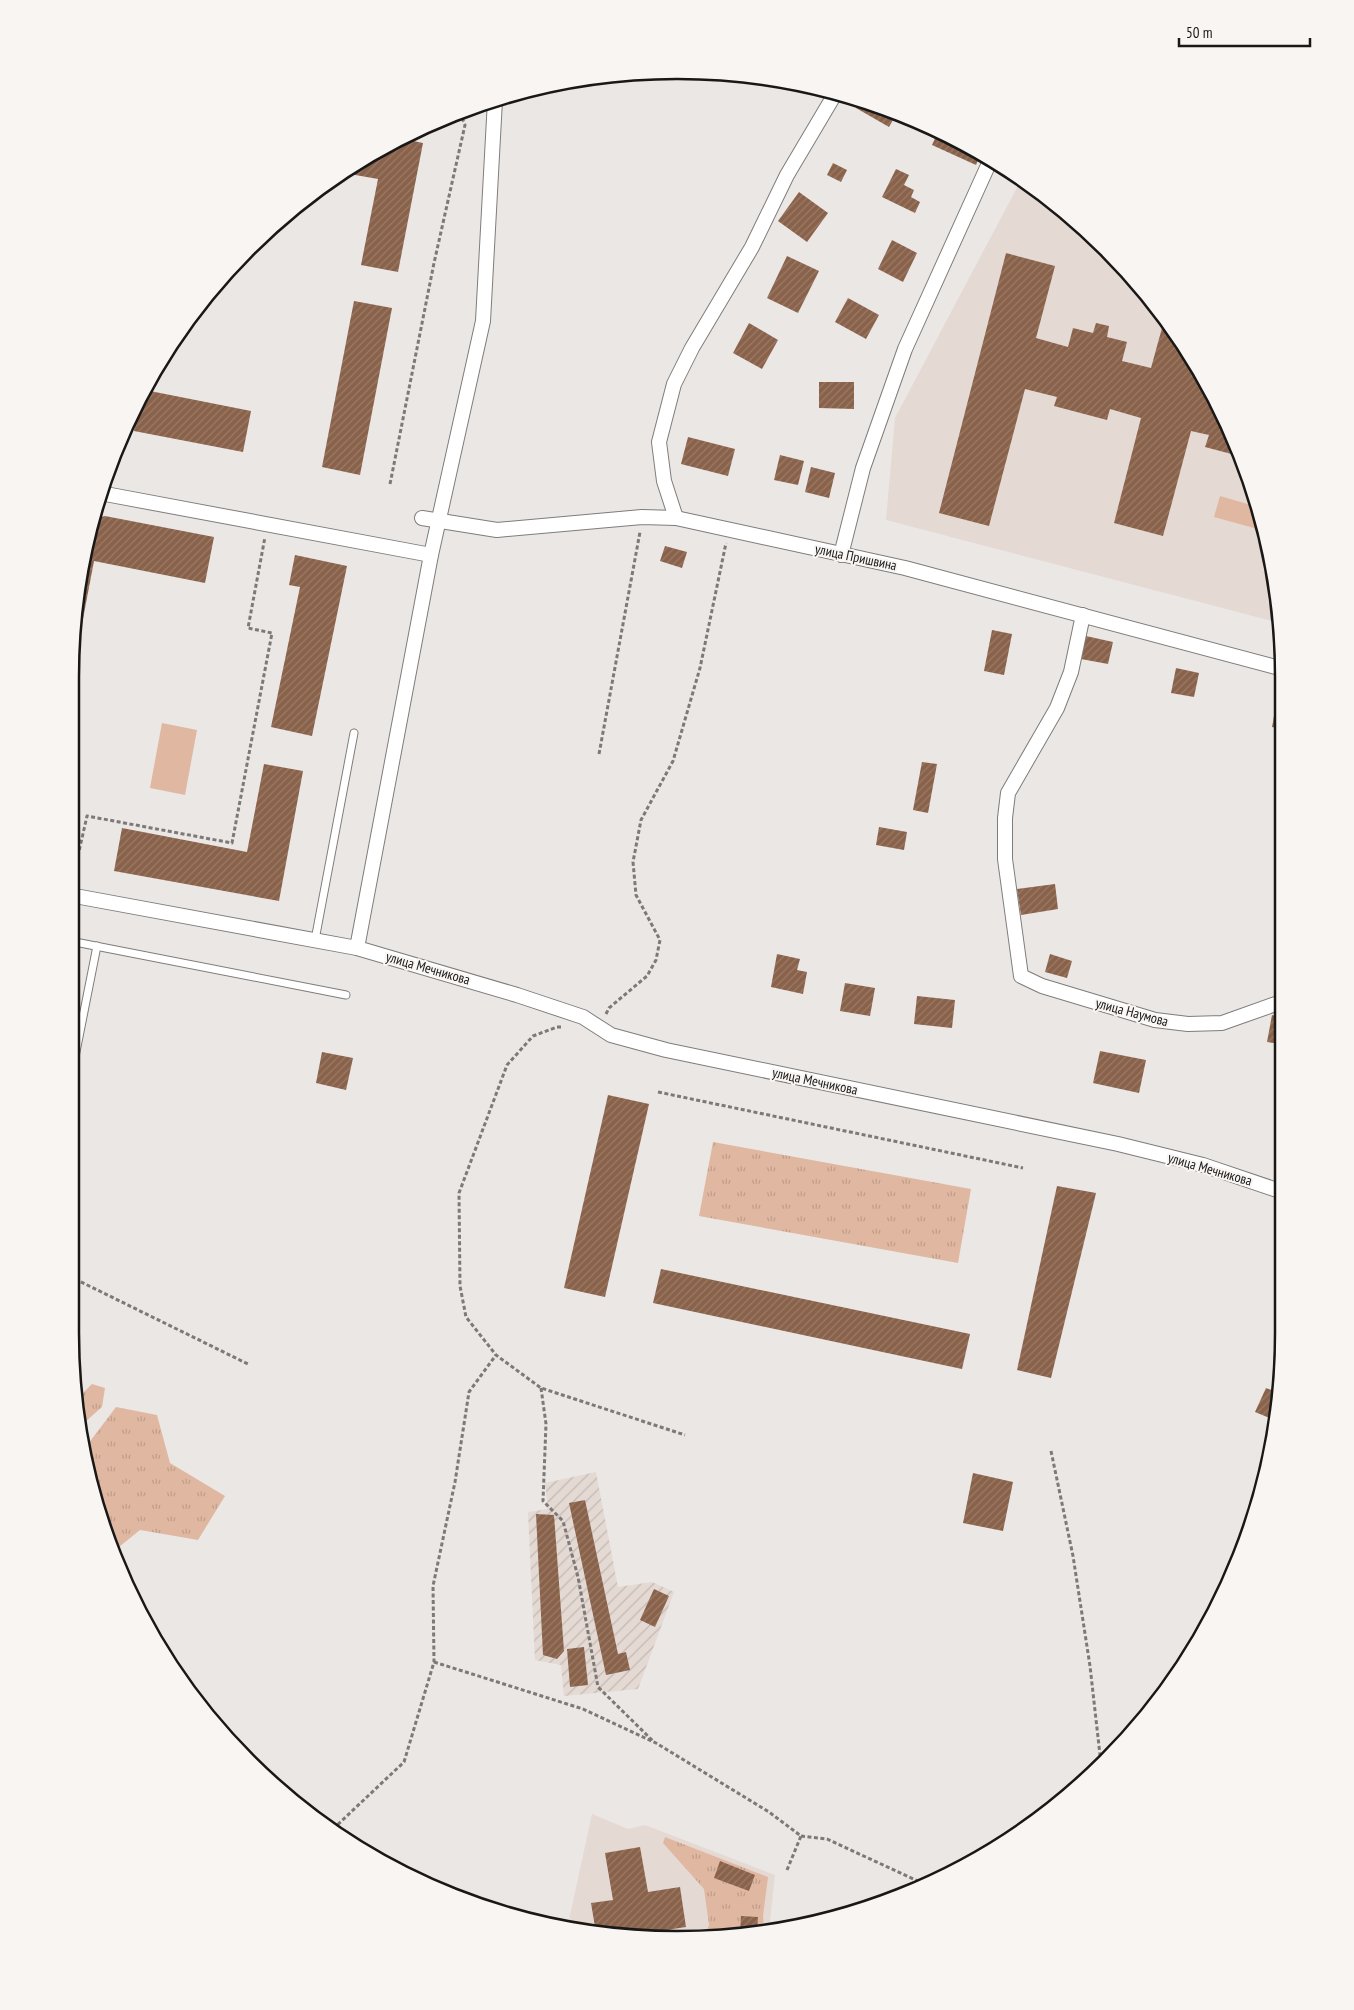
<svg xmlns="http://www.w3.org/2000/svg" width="1354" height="2010" font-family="'PT Sans Narrow',sans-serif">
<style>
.built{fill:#e4d9d3}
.industrial{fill:url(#industrial-furrows)}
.grass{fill:url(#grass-tufts)}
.pitch{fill:#e0b8a1}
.building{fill:url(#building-hatch)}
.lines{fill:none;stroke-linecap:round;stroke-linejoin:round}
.service-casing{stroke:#7f7c7a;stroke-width:9}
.minor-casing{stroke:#7f7c7a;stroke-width:16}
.path{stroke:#7c7978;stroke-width:3;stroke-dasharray:4 2.5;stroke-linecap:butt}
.service{stroke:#fff;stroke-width:7}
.minor{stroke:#fff;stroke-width:14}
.labels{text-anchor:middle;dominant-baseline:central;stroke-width:4;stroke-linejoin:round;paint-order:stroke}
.street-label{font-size:14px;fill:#191817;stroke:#f8f5f3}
.rim{fill:none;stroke:#191817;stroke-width:2.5}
</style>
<defs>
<pattern id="industrial-furrows" width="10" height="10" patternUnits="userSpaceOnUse" patternTransform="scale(1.25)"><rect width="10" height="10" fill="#e4d9d3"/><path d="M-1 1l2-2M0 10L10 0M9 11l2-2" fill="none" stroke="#c3bab4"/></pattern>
<pattern id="grass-tufts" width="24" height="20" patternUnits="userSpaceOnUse" patternTransform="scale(1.25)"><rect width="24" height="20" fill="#e0b8a1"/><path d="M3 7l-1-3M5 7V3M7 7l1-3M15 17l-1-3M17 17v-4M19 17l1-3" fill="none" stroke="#c09d8a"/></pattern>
<pattern id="building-hatch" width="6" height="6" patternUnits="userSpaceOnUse" patternTransform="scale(1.25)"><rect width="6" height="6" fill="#8a6149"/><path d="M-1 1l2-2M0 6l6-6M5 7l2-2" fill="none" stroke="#987c6b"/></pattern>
</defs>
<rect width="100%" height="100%" fill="#ebe7e5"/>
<g class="built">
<path d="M1021,180l56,41 82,87 63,101 41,111 17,103 -394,-103 9,-102z"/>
<path d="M592,1814l36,15 17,-4 130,50 -6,55 -52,9h-79l-71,-10z"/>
</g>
<path class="industrial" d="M596,1472l22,115 34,-5 22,10 -36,97 -74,7 -3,-31 -26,-5 -7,-148 20,-3 -3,-26z"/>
<g class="grass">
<path d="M713,1142l258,47 -13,74 -259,-47z"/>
<path d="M92,1384l13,4 -3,19 -17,15 -9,-7 8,-23z"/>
<path d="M116,1407l41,8 13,48 55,33 -27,44 -58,-10 -26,21 -12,-23 -17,-80z"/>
<path d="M665,1837l103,40 -5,39 1,15 -47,8h-14l6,-14 -5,-36 -41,-46z"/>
</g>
<g class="pitch">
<path d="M1220,496l38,11 5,13 5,28 -14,-20 -40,-11z"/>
<path d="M162,723l35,7 -12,65 -35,-7z"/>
</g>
<g class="building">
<path d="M860,100l37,13 -8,14 -33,-19z"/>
<path d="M938,132l44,20 -6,13 -44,-20z"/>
<path d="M399,138l24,5 -25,129 -37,-7 17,-86 -34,-6z"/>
<path d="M833,163l14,7 -6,12 -14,-7z"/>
<path d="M896,169l13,6 -5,10 10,5 -3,7 9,5 -5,11 -33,-16z"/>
<path d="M799,192l29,21 -21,29 -29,-21z"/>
<path d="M892,240l25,13 -14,29 -25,-13z"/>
<path d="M1006,253l49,13 -19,72 32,9 5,-19 20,5 3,-10 13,3 -2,11 20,5 -5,19 29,7 14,-51 57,92 17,47 -34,-9 4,-12 -18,-4 -28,105 -49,-13 27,-105 -31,-9 -3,11 -53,-14 3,-9 -32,-8 -36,137 -50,-13z"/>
<path d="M787,256l32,15 -21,42 -31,-15z"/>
<path d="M848,298l31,17 -13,24 -31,-17z"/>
<path d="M354,301l38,7 -32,167 -38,-8z"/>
<path d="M749,323l29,17 -16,29 -29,-16z"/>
<path d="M819,382h35v27l-35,-1z"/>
<path d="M145,390l106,21 -8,41 -109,-21 3,-18 -6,-2z"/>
<path d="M688,437l47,12 -7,27 -47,-12z"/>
<path d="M780,455l24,6 -6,24 -24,-5z"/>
<path d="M811,467l24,6 -6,25 -24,-6z"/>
<path d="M105,516l109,21 -9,46 -111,-22 -15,79 -4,-1v-42l18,-78z"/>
<path d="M665,546l22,6 -5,16 -22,-7z"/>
<path d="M295,555l52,11 -35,170 -41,-9 29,-140 -11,-2z"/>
<path d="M992,630l20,4 -8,41 -20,-4z"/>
<path d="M1086,636l27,6 -5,22 -27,-5z"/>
<path d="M1176,668l23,5 -5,24 -23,-4z"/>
<path d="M1276,705l6,1v23l-10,-2z"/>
<path d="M922,762l15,2 -9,49 -15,-3z"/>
<path d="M264,764l39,7 -24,130 -165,-30 8,-43 125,24z"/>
<path d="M879,827l28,5 -3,18 -28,-5z"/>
<path d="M1055,884l3,25 -37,6 -4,-26z"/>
<path d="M1280,930h1v19l-5,-1z"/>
<path d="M777,954l23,5 -3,11 10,2 -4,22 -32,-7z"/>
<path d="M1050,954l22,7 -5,17 -22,-6z"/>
<path d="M845,983l30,5 -5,28 -30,-5z"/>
<path d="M917,996l38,4 -3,28 -38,-4z"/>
<path d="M1272,1015l9,2v27l-14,-2z"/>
<path d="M1100,1051l46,9 -7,33 -46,-10z"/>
<path d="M322,1052l31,6 -7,32 -30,-7z"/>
<path d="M608,1095l41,9 -44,193 -41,-9z"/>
<path d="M1057,1186l39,7 -45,185 -34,-8z"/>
<path d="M661,1269l309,65 -8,35 -309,-66z"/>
<path d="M1266,1388l13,5 -2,28 -22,-9z"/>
<path d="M973,1473l40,9 -10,49 -40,-8z"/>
<path d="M585,1500l33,154 8,-2 4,18 -24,5 -37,-172z"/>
<path d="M536,1514l18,1 10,136 -7,8 -14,-4z"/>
<path d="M654,1589l15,7 -14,31 -15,-7z"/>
<path d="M584,1647l4,38 -18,2 -3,-38z"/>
<path d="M640,1847l8,45 32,-5 6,40 -26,4 2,8h-24l-42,-6 -5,-30 22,-3 -8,-47z"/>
<path d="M720,1861l35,14 -6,16 -35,-13z"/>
<path d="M841,1911l1,5 -8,3 -33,6 -1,-7z"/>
<path d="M741,1916l17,1 -1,15 -17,3z"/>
</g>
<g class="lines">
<g class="service-casing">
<g id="service">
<path d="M315,940l39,-207"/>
<path d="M75,942l271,53"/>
<path d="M75,1057l22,-111"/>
</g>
</g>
<g class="minor-casing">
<g id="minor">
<path d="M100,493l331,62"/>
<path d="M422,518l75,12 145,-13 34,1 229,50 378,101"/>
<path d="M676,518l-12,-37 -5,-39 15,-58 18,-36 60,-101 35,-72 48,-81"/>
<path d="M841,555l22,-87 42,-119 86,-190"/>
<path d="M1083,615l-12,57 -14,36 -49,85 -3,25v41l16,117 21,10 113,34 33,4 34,-1 59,-21"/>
<path d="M75,896l282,52 160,47 66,22 28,18 55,15 452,94 85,21 77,26"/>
<path d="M357,948l74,-393 52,-234 12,-221"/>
</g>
</g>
<g class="path">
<path d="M390,484l44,-221 31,-138 -5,-12"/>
<path d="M599,754l41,-222"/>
<path d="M75,869l12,-53 145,27 40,-210 -24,-5 17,-91"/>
<path d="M606,1014l3,-6 38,-32 9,-16 4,-20 -24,-45 -3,-33 8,-42 32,-59 27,-93 26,-125"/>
<path d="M561,1027h-4l-24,9 -26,29 -48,128 1,93 6,31 30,38 45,33 144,47"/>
<path d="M658,1092l365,76"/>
<path d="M75,1279l175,86"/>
<path d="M541,1388l5,36 -3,77 20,20 15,56 20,110 55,54"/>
<path d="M1051,1451l22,105 17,110 11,98"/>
<path d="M434,1662l149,47 73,34 113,69 32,24 -14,34"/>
<path d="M333,1829l71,-67 30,-100 -1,-76 22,-104 14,-90 27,-37"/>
<path d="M801,1836l26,3 95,44"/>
</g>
<use href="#service" class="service"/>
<use href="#minor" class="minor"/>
</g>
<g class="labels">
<g class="street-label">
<text transform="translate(856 557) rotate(12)">улица Пришвина</text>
<text transform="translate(428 968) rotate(16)">улица Мечникова</text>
<text transform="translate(1132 1012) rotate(15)">улица Наумова</text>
<text transform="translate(815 1081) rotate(12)">улица Мечникова</text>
<text transform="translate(1210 1169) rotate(16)">улица Мечникова</text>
</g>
</g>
<path d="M0 0H1354V2010H0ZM677 79H677A598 598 0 0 1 1275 677V1333A598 598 0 0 1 677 1931H677A598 598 0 0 1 79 1333V677A598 598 0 0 1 677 79Z" fill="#f8f5f3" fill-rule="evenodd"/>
<path class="rim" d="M677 79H677A598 598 0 0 1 1275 677V1333A598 598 0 0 1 677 1931H677A598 598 0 0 1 79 1333V677A598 598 0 0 1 677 79Z"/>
<path d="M1179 38v8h131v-8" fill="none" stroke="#191817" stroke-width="2.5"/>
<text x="1186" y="38" font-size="15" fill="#191817" stroke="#f8f5f3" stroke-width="4" paint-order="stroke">50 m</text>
</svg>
